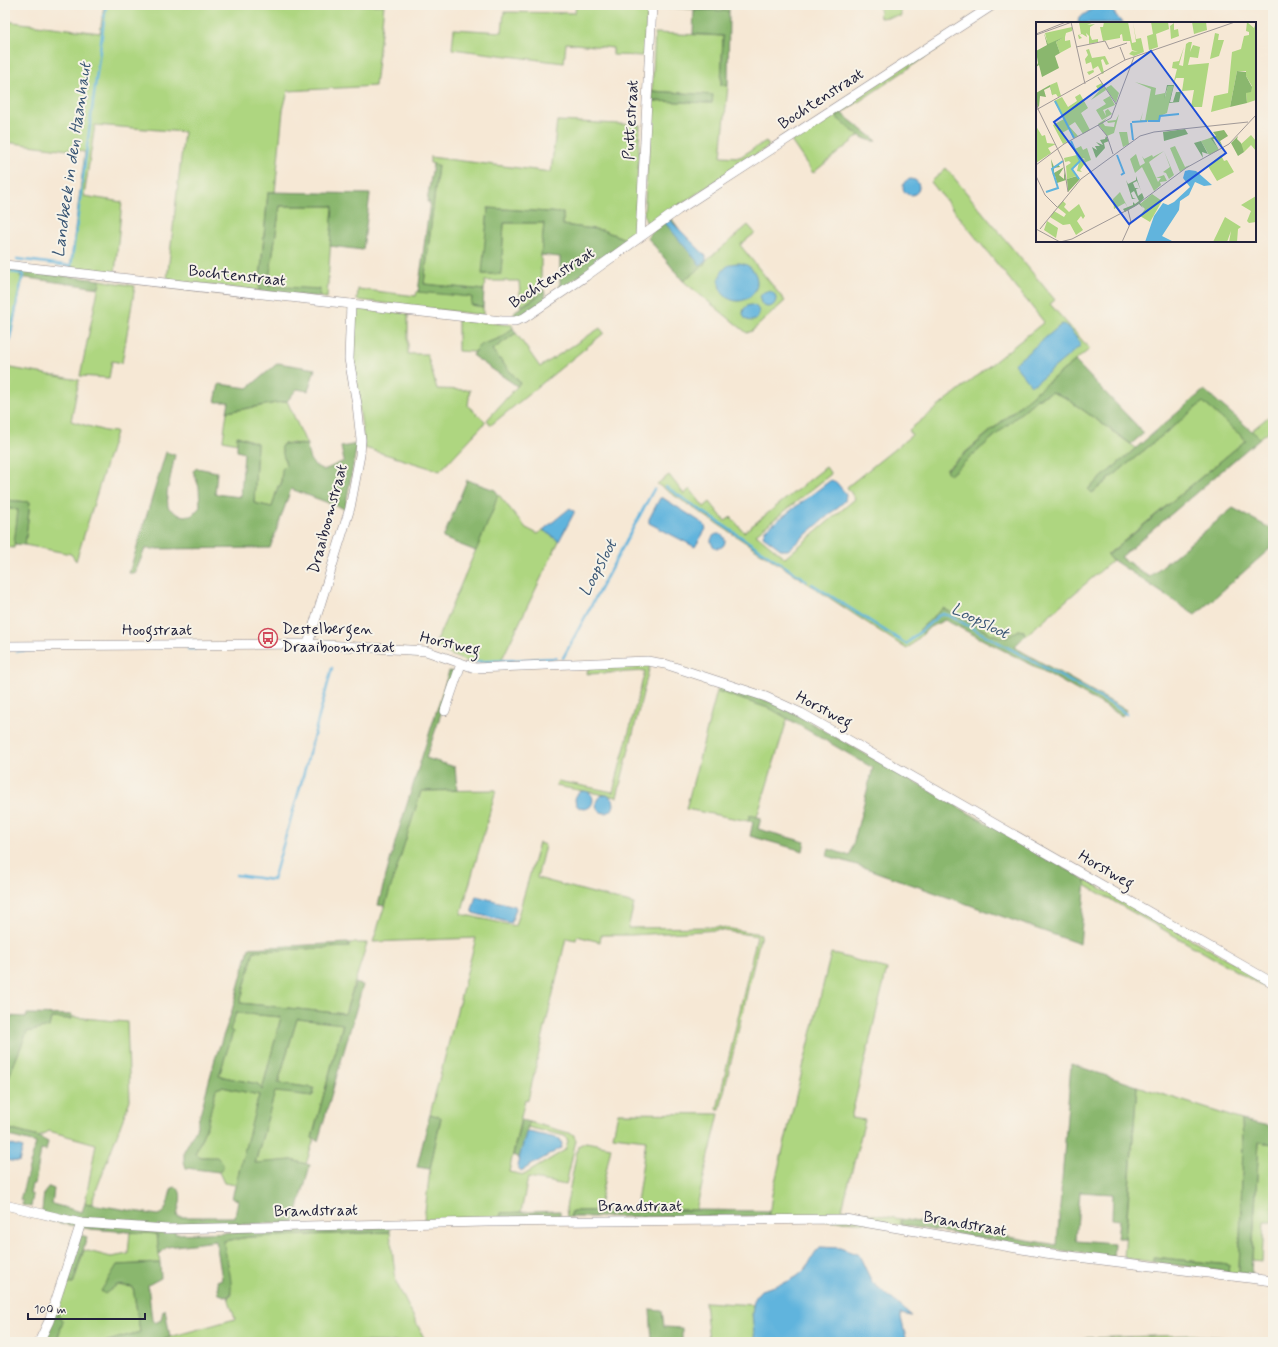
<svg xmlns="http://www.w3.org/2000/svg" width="1278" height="1347" font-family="Mynerve,sans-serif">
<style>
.green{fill:#aed680;stroke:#687c5e}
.forest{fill:#8ab76e;stroke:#566c54;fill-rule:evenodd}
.water{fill:#61b4dd;stroke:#426b8c}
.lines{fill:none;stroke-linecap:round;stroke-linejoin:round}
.stream{stroke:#61b4dd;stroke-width:2.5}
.street-casing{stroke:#8c8588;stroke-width:10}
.street{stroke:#fff;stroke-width:9}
.labels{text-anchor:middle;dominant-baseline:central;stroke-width:4;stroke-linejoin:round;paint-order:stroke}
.street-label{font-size:16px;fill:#22223b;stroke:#f7f3e8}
.poi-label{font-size:16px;fill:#22223b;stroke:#f7f3e8;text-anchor:start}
.water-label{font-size:17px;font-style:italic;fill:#385574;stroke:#f7f3e8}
.inset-river{fill:none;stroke:#61b4dd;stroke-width:2}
.inset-road{fill:none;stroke:#a19997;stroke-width:1}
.view{fill:#1d4ed8;fill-opacity:0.15;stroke:#1d4ed8;stroke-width:2}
.inset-edge{fill:none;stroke:#22223b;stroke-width:2}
</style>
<rect width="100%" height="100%" fill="#f7f3e8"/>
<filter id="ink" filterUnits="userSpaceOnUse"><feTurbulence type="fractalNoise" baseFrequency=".025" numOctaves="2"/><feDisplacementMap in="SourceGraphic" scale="8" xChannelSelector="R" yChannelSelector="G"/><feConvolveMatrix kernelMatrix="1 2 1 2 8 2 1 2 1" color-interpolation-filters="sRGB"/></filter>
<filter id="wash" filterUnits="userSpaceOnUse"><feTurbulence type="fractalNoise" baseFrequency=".012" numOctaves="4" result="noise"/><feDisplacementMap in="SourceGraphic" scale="16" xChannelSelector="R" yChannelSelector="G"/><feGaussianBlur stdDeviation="0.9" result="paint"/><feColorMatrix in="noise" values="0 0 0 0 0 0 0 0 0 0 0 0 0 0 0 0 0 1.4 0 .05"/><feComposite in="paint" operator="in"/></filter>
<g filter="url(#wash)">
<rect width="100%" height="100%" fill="#f6e8d5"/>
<g class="green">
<path d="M104,5h280l-9,81 -87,5 -5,19 -8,82h-7l-9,99 -92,-11 17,-148 -89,-7 -11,71 38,6 -7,71 -45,-5 15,-116 -80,-10v-121l95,12z"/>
<path d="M576,5h72l-4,51 -31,-1v-7l-47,-5 -2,20 -112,-14 2,-20 48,3 2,-20 71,1z"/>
<path d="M655,5h74v6l-74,-4z"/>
<path d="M879,5h21l1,11 -21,2z"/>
<path d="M655,33l68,3 -2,49 7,1 -7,70 19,1 26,-16 3,5 -118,78 -5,-2 -2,-8 8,-113 60,2v-8l-60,-4z"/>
<path d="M943,41l3,2 -110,74 24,18 -47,38 -22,-32z"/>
<path d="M557,121l83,4 -5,109 -7,6 -26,-10 -39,-5v-12l-75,-5 -5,66h18l3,-51h40l-3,32v39l-20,12 -2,-25h-34l-1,9 -60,-6 14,-119 -8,-2v-6l121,15z"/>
<path d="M946,168l109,132 -5,4 40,45 -53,42 -91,78 4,6 87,-76 15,-7 14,6 70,50 -48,41 4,4 111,-91 43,38 -139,115 6,5 -88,76 -1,-5 -5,-1 -13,8 -14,-4 -49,-25 -24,21 4,4 -16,15 -250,-165 12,-9 15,19 6,-5 14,18 6,-5 15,19 6,-4 13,15 82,-65 5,7 -75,60 29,24 70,-59 -8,-12 65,-52 -3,-5 135,-108 -113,-140z"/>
<path d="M280,206h53l-6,92 -8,-1 1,-7 -52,-4z"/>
<path d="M748,225l7,8 -15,12 45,56 -33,30 -5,2 -64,-52z"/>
<path d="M5,269l17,2 -2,6 3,1 -12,57 -6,-1z"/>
<path d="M100,280l35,6 -13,77 -10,-2 -3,17 -29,-2z"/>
<path d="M358,289l58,7 1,-5 55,6v8l11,2v8l-126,-15z"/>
<path d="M360,307l48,7v40h19l10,35 33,1 -2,16 18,16 -46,49 -75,-23 -13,-90 3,-43 1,-4z"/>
<path d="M458,320l54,5 1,3 -15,11 -19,7 -5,6 -16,-1z"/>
<path d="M600,328l4,5 -113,92 -4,-5 33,-37 -28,-33 24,-17 24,34z"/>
<path d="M5,367l74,13 -8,41 34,10 11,1 -40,129 -5,-7 -46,-9 5,-43 -25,-2z"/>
<path d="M287,401l20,44 -16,-2 -8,1 -2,3 6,18 -6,11v10h-3l-6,21 -18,-4 3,-60 -19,-7 -1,7 -14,-3 4,-28z"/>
<path d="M1273,413v15l-13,10 -9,-7z"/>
<path d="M498,494l28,34 12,6 5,-4 16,11 -58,120 -32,2 -35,-16 59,-137z"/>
<path d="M5,508l13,2 -4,38 -9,-1z"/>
<path d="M650,665l-33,132 -61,-11 2,-5 55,11 32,-121 -58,3 1,-6z"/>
<path d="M717,691l54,18 17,8 -31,100 -7,-2 -2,6 -62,-12z"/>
<path d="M496,790l-35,124 54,12 24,-83 6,2 -8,33 97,26 -6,24 91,-1 42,7 -41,175h-3l40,-173 -38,-6 -87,5h-31l-1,7 -23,-6 -1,4 -10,-2 -38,162 -3,-1 -16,73 15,3 41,-25 3,-9 -3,-5 -38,-9 2,-5 44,12 3,6 -10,45 -38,-7 -7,34 -20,1 -1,5 -76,2 6,-51 11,-51 -11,-4 46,-176 -103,4 48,-151z"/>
<path d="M1086,880l187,105v7l-188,-107z"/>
<path d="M349,943h18l-22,71 -105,-11 14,-52 94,-4z"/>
<path d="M831,953l56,16 -36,149 14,2 -23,89 59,10v6l-132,-9 3,-22z"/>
<path d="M236,1013l45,4 -19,73 -4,-6 -39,-8 14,-44 -4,-2z"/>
<path d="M72,1017l55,5 3,78 -39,104 -6,-1 11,-59 -47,-13 -10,6 -34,-9v-42l22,-54 22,-5 2,-9 20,1z"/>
<path d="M297,1019l46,4 -31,115 2,1 -8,25 -14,-4 -37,4 20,-73 38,5 1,-8 -36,-5z"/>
<path d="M1137,1086l105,34 1,24 -4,129 -11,-1 1,-7 -75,-8 -1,5 -29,-4z"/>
<path d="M222,1087l37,8 -23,90 -12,-2 -5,-11 4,-4 -15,-11h-7l-6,-3 12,-29 9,-36z"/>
<path d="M618,1113l101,1 -23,96h-60l10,-70 -33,-4z"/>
<path d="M586,1142l25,5 -13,64h-26l-2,6h-3l-1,-9 12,-62z"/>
<path d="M1259,1142l14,2v78h-9l-2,40 -10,-1z"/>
<path d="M130,1232l27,2 3,29 -43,2 -12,28 12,-8 16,2 7,45 -35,10h-49l5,-14 -7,-15 11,-30 8,1 11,-34 27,7 17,-3z"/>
<path d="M390,1232l6,50 30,60h-267l11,-5 65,-18 -7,-22 3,-2 -2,-21 -5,-22 -1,-11 27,-4z"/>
<path d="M705,1302l49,3 -2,8 3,29h-46z"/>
<path d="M1193,1335l37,3 -1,4h-147l1,-4z"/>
</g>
<g class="forest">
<path d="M694,10l35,1 -1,75 -7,-1 2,-49 -30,-2z"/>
<path d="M652,91l61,4 -1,8 -60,-2z"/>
<path d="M841,113l36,28c-15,1 -30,-15 -41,-24z"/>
<path d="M433,164l5,1 -14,119 60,6 -1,17 -12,-2 1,-8 -54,-5 12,-90h-3z"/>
<path d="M268,192l102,2 -7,56 -33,-4 3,-40h-53l-12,80 52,3 -1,8 -60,-6z"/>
<path d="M488,208l75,5v12l39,5 26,10 -68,50v-33l-19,-2 3,-32h-40l-3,51h-19z"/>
<path d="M671,218l34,46 -22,17 -35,-43 2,-5z"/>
<path d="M22,271l78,9 -1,8 -79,-11z"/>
<path d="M541,289l3,1 2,10 -25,17 -8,1 2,-7 26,-17z"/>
<path d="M513,328l3,5 -24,17 28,33 -3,3 -44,-30c3,-13 14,-13 25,-17 5,-1 10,-8 15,-11z"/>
<path d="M1075,361l69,72 -13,11 -65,-46 -14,-6 -15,7 -87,76 -4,-5 91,-79z"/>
<path d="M278,363l37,6 -7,22 -11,-2 -10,12 -60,11 2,-10h-14l4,-18 29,4z"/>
<path d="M1204,390l56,48 -139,119 28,20 84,-69 40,22v16l-78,69 -88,-59 139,-116 -43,-38 -111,91 -4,-4z"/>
<path d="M237,436l20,7 -3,60 18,4 6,-21h3l1,-17 4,-4 -5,-18 2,-3 24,1c2,15 3,19 17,25l20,-9 -3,-14 16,-3 -12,65 -54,-20 -21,59 -125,1 -10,24h-6l37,-121 9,3 -8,38 1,14c8,8 13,9 23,9l9,-9 -1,-20 -6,-16 4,-3 20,4 -2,22 26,3 3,-44 -7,-2z"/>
<path d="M467,480l28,10 3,4 -5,16 -17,41 -33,-13z"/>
<path d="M5,500l25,2 -5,43 -11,-1 4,-34 -13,-2z"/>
<path d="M943,608l49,26 14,4 13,-8 5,1 1,5 -11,11 112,63 -4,6 -77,-44 -100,-52 -15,7 -7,7 -4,-4z"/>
<path d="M449,671l6,1 -29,86 29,9 2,23 -36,1 -36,115 -7,-1 18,-66z"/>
<path d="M719,685l55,18 18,9 294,168 -6,64 -226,-80 -27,-8 2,-7 21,7 23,-88 -102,-59 -54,-18z"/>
<path d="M750,815l11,3 -3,11 47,13 -2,9 -53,-15 3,-14 -5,-1z"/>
<path d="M349,943v4l-95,4 -14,52 105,11 10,-31 8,2 -45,156 -6,-3 31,-114 -46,-5 -19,64 36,5 -1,8 -38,-4 -20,71 37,-3 18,5 -16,58 -118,3 -1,8 215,-7v5l-140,5 -26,4c0,13 13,48 4,56l-9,-3 -2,-13 5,-2 -6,-38 -49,6 -8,8 -2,-21 -67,-5 -49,-10 3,-26 5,-6 5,2 -2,15 30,8 3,-9 73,12c11,-4 9,-16 14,-27l4,-1c9,6 2,21 1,30h58l3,-17 -6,-2 27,-103 -37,-8 -6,2 -9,36 -12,29 6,3h16l6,6v5l-4,4 -33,-4 -2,-7v-10l12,-22 19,-70 16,-45 18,-66zM236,1013l45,4 -19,73 -4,-6 -39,-8 14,-44 -3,-2z"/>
<path d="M27,1014l45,1v4l-21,-1 -2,9 -22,5 -22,54v-70l22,1z"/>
<path d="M1071,1064l66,22 -12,152h-8l2,-18 -7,-1 1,-25 -33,-2 -4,48 38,3 -1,14 -57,-7 -155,-25v-6l156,26z"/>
<path d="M430,1114l11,3 -11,52 -13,-2z"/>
<path d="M521,1120l8,2 -9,36 -7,-3z"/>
<path d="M1242,1120l31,7v17l-14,-2 -8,133 -12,-2 4,-129z"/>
<path d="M5,1128l34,9 9,5 -2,9 -5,-1 -6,34h-3l-2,10 3,1 -2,12 -9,-2 1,-4 -3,-1 16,-57 -31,-8z"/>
<path d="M696,1210l74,1 -1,5 -199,1 2,-6z"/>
<path d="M560,1211v6l-60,1 1,-5z"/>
<path d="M81,1235l6,2 -14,47 -8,-1z"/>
<path d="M1153,1257l76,8 -1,7 -75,-10z"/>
<path d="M160,1263l1,15 -13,7 4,35 3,3 6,-3 2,-9 2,-2 5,28 -11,5h-54l35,-10 -7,-45 -16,-2 -12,9 -4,-3 16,-26z"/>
<path d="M650,1309l12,1 2,17 18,1v14h-30z"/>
<path d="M54,1313l4,1 5,8 -7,20h-12z"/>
</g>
<g class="water">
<path d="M1098,5h10l14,18h-44l1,-5z"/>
<circle cx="911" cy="187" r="8"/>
<path d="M669,219l37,37v5l-6,4 -34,-41 -1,-2z"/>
<circle cx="738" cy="282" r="19"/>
<circle cx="768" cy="299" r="8"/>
<circle cx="751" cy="313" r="8"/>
<path d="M1062,324l4,1 14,17v4l-44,37 -5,2 -17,-21z"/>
<path d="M831,480l5,2 10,12 -1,7 -57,49h-6l-19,-14 2,-6z"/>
<path d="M660,498h3l41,26 2,5 -11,18 -46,-24v-4z"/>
<path d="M570,508l4,3v2l-15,28 -16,-11z"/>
<circle cx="718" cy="541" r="7"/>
<circle cx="584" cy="800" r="9"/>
<circle cx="605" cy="804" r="9"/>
<path d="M476,896l39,10 1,3 -5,14 -38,-10 -1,-3z"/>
<path d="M529,1132l31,7 2,5 -1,4 -40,23 -4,-5 9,-33z"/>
<path d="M5,1143l18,5 -4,14 -14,-2z"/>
<path d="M820,1247l20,1 19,7 13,27 40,34 -12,-2 7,28h-152c-1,-17 -8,-38 6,-52 16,-5 34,-8 45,-22 6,-8 7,-15 14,-21z"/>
</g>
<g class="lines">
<g class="stream">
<path d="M17,259l54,7 35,-261"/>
<path d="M5,362l18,-88 -11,-2"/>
<path d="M666,487l141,94"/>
<path d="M812,584l94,60 32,-28 5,-2 7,2 165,90 11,8"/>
<path d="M188,649h7"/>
<path d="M5,651h3"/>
<path d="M17,651l16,-1"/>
<path d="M413,655l15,1"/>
<path d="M563,658l91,-169"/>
<path d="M469,662l87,-4"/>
<path d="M236,875l37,5 29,-100 30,-112"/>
</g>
</g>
</g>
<g filter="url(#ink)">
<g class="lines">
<g class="street-casing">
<g id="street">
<path d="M640,236l12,-231"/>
<path d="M5,265l497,56h13l9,-3 62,-42 92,-66 315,-205"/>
<path d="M308,644l42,-136 10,-53 1,-15 -4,-36 -8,-45 2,-55"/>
<path d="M5,646l303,-2 118,7 49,17 172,-7 18,3 101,33 35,16 472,270"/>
<path d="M445,711l16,-47"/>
<path d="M5,1205l76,18 86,6 319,-7 359,-3 200,34 228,28"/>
<path d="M39,1342l10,-21 32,-98"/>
</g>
</g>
<use href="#street" class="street"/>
</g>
</g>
<defs>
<g id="bus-ring" transform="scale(1)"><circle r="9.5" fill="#f7f3e8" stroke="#d1495b" stroke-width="1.5"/><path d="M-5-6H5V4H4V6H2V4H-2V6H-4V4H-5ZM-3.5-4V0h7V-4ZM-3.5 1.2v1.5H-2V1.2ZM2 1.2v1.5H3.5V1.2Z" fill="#d1495b"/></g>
</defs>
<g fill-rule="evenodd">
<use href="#bus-ring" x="268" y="638"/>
</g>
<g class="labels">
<g class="street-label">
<text transform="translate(821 99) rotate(-33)">Bochtenstraat</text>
<text transform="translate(631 120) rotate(-87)">Puttestraat</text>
<text transform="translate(237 276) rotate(6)">Bochtenstraat</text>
<text transform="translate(552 278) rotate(-33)">Bochtenstraat</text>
<text transform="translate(328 519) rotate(-75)">Draaiboomstraat</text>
<text x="157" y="630">Hoogstraat</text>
<text transform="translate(450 644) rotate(13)">Horstweg</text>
<text transform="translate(824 710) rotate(28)">Horstweg</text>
<text transform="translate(1106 870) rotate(30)">Horstweg</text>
<text x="640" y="1206">Brandstraat</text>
<text transform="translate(316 1211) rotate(-1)">Brandstraat</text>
<text transform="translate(965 1224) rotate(10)">Brandstraat</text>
</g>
<g class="poi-label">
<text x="282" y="629">Destelbergen<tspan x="282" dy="18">Draaiboomstraat</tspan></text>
</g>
<g class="water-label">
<text transform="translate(72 160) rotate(-82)">Landbeek in den Haanhaut</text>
<text transform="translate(598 568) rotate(-62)">Loopsloot</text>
<text transform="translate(980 621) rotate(26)">Loopsloot</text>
</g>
</g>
<g transform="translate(1036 22)">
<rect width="220" height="220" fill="#f6e8d5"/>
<path d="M43,0h15l-7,3 8,-1 -5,3v8l2,5 6,-1v3l-9,2v-8l-3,-3 1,4 -5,-3 -3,1 3,3 -3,1 -1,-4 3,-1zM68,0h24l4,21 4,-1 -3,-20 3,17 5,-1 3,14 -10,4 -5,-2 3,-3 6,1 -6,-2 -2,-9h-7l-1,-7 -2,1v3l-17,3 -3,-14h3zM115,0h17l1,7 -13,5 2,13 -9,3 -2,-14 6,-2zM156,0h14l1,8 -13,4zM211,0l7,6 2,-6v78l-9,3 -1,-10 6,-7 -6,-10v-5h-9l-7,36 -19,5 3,-16 14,-3 4,-41 9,-3 3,-13 5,-1v-3l-3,-1zM138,1v7l4,-1 1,7 -8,3 -1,-13zM36,5v4l-6,2 -1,4v4l5,-1 1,7 -11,6 -4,-11 8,-5 -16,8 -3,-12zM179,11l4,1 -1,6h6l-5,16 -9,3zM153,20h3l-2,10 3,-7 7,2 -2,11 -8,-1 -2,8 21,-2 -7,44h-11l3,-17 -12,1 2,-13h-8l-3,7 4,-16 -5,-1 1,-6 6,-1 5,-14 -5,18 4,1 3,-22zM53,27l3,9 13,-2 4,8 -3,1 -3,-6 -2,1 3,13 -2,1 -4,-8 -5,3 1,3 -5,3 -2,-3 6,-2 -2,-8 -5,2 -1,-5 3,-4 -2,-5zM21,60l4,14 -3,1 -2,-3 -4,1 -2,-10zM99,60l21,6 -1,7 10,-2v4l3,-11h5l-6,27 -7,3 -1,5 -28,1 9,-1 3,-9 -2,8 4,1 6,-32zM66,61l4,7 -15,10 8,-9 -3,-5zM75,63l8,8 -3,10 -7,-10 4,-3 -4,3 -3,-5zM44,72l8,14 -7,5 9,17 -7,4 -8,-12 -6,4 9,10 -4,2 -5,-9 -7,4 5,9 -4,2 -10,-19 11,-6 -10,-18 8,-4 6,10 9,-6 -2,-4zM74,74l5,9 -12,5 3,6 -1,-5 3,-2 4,5 -10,6 -6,-10 10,-6 -3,-4zM83,92l-5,19 -7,3 -9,-12 9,-6 -4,5 2,3 9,1 1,-5 -7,1 -1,-2 9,-1zM0,104l6,10 3,-1 2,8 9,1 -8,4 3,5 -15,10zM83,110h8l2,12 -6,3zM215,113l5,6v10l-5,-6 -7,7 -4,-7zM174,116l9,12 -10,5 -8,-14zM45,124l2,4 4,-2 4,12 -5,2 -2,-4 -4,2 4,-1 2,3 -6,8 2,2 -5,-1 2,-9 -7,7 4,7 -9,3 -1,-13 5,-3 -2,-2 -4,1 -1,-4 13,-3 -2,-6zM139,124l10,21 5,-2 -10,7 -10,-24zM128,129l-15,11 9,20 3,-4h-5l8,-3 3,6 -7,1 1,3 -7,6 -12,-24 -7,6 -5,-14 6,-5 4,12 5,-3 -3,-7 2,3 8,-4 1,2 11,-6 10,24 -5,4 -3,-6 -3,-1 7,-5zM185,133l3,6 3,-1 7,12 -17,9 -9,-15zM84,170l8,16 -3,-5 -11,6 -1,-10zM116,172l10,7 -12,21 -10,-6 5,-7 -5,-5zM220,174v26l-7,1 -2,-2 4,-10 -10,-6zM27,179l3,3 -2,3 5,5 10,-8 6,12 -2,3 -2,-3 -4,5 6,9 -7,5 -6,-11 -7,1 -13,-8 4,-6 10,6 2,-3 -9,-7zM189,195l16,10 -3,2 -1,13h-8l2,-11 -4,11h-14zM11,199l11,7 -2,10 -12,-8z" fill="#aed680"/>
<path d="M8,11l4,11 16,-7 -8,5 4,11 -5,3 4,12 -17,9 -3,-12 -3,2 2,-4 -2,-12 11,-6zM201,49l9,1v4l6,11 -1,5 -5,1 1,10 -17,4zM5,55l2,12 7,-4 3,13 -3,-11 -6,3 2,7 -6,-1 -1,11 -3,-3v-11l7,-4zM131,63h7l-4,17h3l3,-10h5l-2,10 -10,1 4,-17h-5l-4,13zM149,107l3,5 -24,7 -1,-9zM188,108l4,6 -8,5 3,6 -7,-9 -3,1 6,11 -9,-12 6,-2 -3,-4zM70,114l3,5 -5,2 1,5 -9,10 -4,-11 5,3 -2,-4h5l-4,-4 7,3 -3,-5 5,-1zM202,114l-1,3 4,4 3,9 -6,4 -7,-13zM165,119l7,13 -6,-2 1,6 -9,-15zM15,137l3,8 4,-3 2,3 -6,1v5l10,-6 -5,8 5,4v-8l2,9 -9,3 -2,-7h-2zM97,152l-7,6 2,4 8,-4v-4l5,15 -4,-10 -4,2 2,5h4l-3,1 2,7 4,-3 2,5 -4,5 3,5 -4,-4 -14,8 -2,-3 10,-4v-3l2,2 4,-3 -5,-10 -3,2 2,5 3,1h-4l-6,-19zM41,154l3,3 -12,13 -1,-13z" fill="#8ab76e"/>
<path d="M153,148l7,1 16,14 -8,1 -9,-4 -6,13 -9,6 -1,9 -17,26 12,6h-29l9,-26 9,-13 5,2 6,-3 16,-15 -7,-9 2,-7z" fill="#61b4dd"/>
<path class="inset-river" d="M19,79l19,37M112,99h11l1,-5 19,-2M96,100l15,-1M95,101l2,17M35,119l9,20 -8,8 7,10M81,133l7,18 -3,2M10,170l12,-4 -6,-19 11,-8"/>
<path class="inset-road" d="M35,0l14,62M0,12l30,-12M0,13l36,-13M40,25l29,-6 4,8 18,-6M84,25l5,13M62,55l18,27M0,77l2,10 25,51 5,32M0,88l89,-50 110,-38M62,103l9,11 6,18M0,143l28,-21 47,-26 23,-61M0,154l9,19 12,12M0,207l24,13M4,207l41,-50 59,-43 14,-4 94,-10M24,220l12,-3 63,-33 51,-38 43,-24 27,-29M86,220l9,-20 -3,-12"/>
<path class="view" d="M115,29l75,102 -97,71 -75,-102z"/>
<rect width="220" height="220" class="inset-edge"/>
</g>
<rect width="1278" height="1347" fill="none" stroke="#f7f3e8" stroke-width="20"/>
<path d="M28 1313v6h117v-6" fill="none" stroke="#22223b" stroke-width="2"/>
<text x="34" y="1313" font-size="12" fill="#22223b" stroke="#f7f3e8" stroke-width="3" paint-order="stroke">100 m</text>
</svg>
